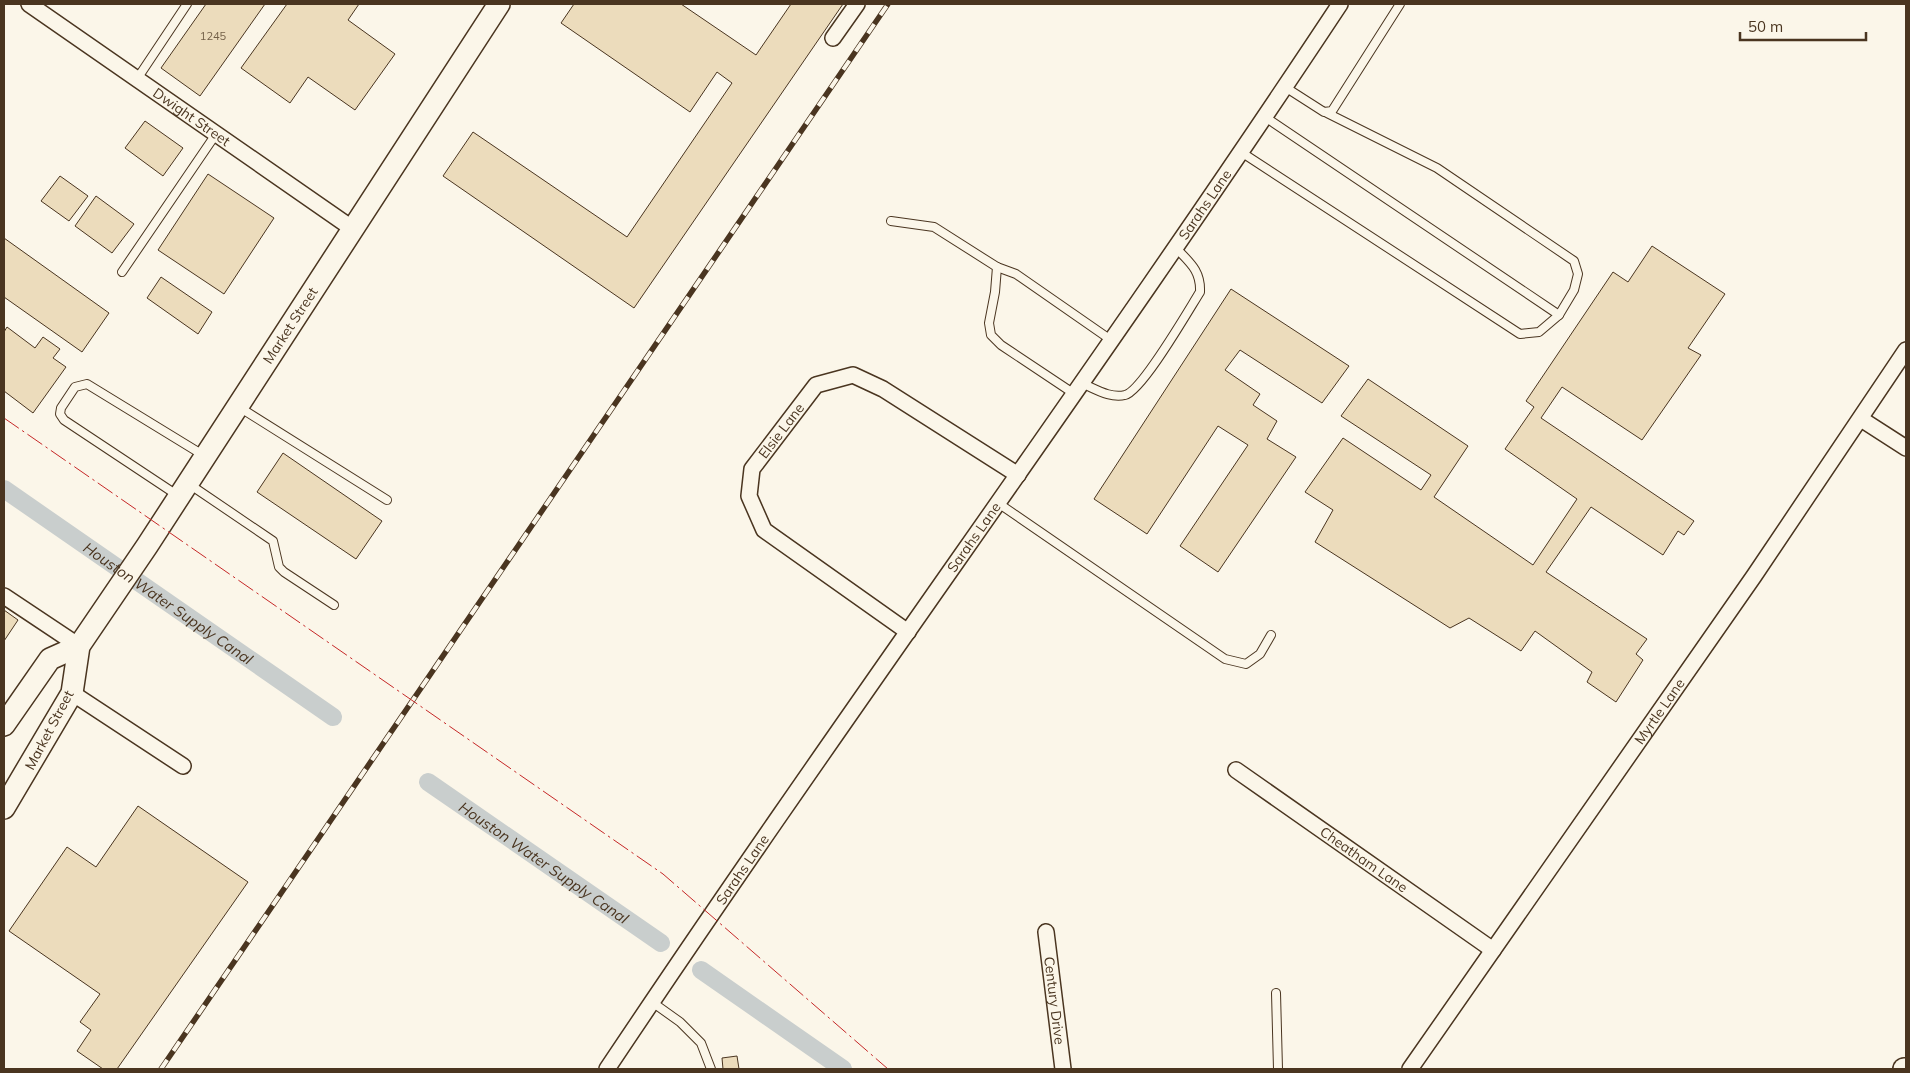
<svg xmlns="http://www.w3.org/2000/svg" width="1910" height="1073" font-family="Mulish,sans-serif">
<style>
.lines{fill:none;stroke-linecap:round;stroke-linejoin:round}
.canal{stroke:#c9cecd;stroke-width:18}
.building{fill:#ecdcbc;stroke:#4a3520}
.lane-casing{stroke:#4a3520;stroke-width:10}
.street-casing{stroke:#4a3520;stroke-width:18}
.secondary-casing{stroke:#4a3520;stroke-width:24}
.lane{stroke:#fbf6e9;stroke-width:8}
.street{stroke:#fbf6e9;stroke-width:15}
.secondary{stroke:#fbf6e9;stroke-width:21}
.rail-casing{stroke:#4a3520;stroke-width:5.5}
.rail{stroke:#fbf6e9;stroke-width:4;stroke-dasharray:11;stroke-linecap:butt}
.power{stroke:#c62828;stroke-width:1;stroke-dasharray:18 4 2.5 4;stroke-linecap:butt}
.labels{text-anchor:middle;dominant-baseline:central;stroke-width:4;stroke-linejoin:round;paint-order:stroke}
.number-label{font-size:11px;fill:#725f47}
.street-label{font-size:14px;fill:#4a3520;stroke:#fbf6e9}
.water-label{font-size:15px;font-style:italic;fill:#4a3520;stroke:#fbf6e9}
</style>
<rect width="100%" height="100%" fill="#fbf6e9"/>
<g class="lines">
<g class="canal">
<path id="s1" d="M4,489l329,228"/>
<path id="s2" d="M428,782l233,161"/>
<path d="M701,970l142,99"/>
</g>
</g>
<g class="building">
<path d="M206,4h59l-65,92 -39,-28z"/>
<path d="M287,4h72l-11,16 47,34 -40,56 -47,-33 -18,26 -49,-35z"/>
<path d="M574,4h107l75,51 35,-51h52l-209,304 -191,-132 30,-44 154,105 105,-154 -15,-11 -27,40 -129,-89z"/>
<path d="M145,121l38,27 -20,28 -38,-28z"/>
<path d="M208,174l66,44 -50,76 -66,-44z"/>
<path d="M60,176l28,20 -19,25 -28,-20z"/>
<path d="M96,196l38,28 -22,29 -37,-27z"/>
<path d="M4,238l105,75 -27,39 -78,-55z"/>
<path d="M1652,246l73,48 -37,54 13,7 -59,85 -80,-53 -21,31 153,103 -10,14 -6,-4 -15,24 -72,-48 -45,65 101,67 -11,15 7,6 -27,42 -29,-20 5,-10 -57,-41 -14,20 -52,-33 -19,10 -135,-86 18,-32 -28,-18 38,-54 78,52 10,-15 -90,-59 27,-37 100,67 -34,51 99,68 44,-66 -72,-50 29,-42 -8,-6 87,-129 15,10z"/>
<path d="M161,277l51,35 -14,22 -51,-36z"/>
<path d="M1231,289l118,77 -27,37 -82,-53 -15,20 35,24 -7,11 24,16 -10,18 29,18 -78,115 -38,-26 68,-101 -30,-19 -71,108 -53,-35z"/>
<path d="M7,327l28,21 8,-11 17,12 -7,9 13,9 -33,46 -29,-22v-59z"/>
<path d="M283,453l99,68 -26,38 -99,-67z"/>
<path d="M4,610l14,10 -14,21z"/>
<path d="M138,806l110,76 -131,187h-14l-26,-18 14,-21 -11,-8 20,-28 -91,-63 58,-84 29,20z"/>
<path d="M737,1056l2,13h-16l-1,-11z"/>
</g>
<g class="lines">
<g class="lane-casing">
<g id="lane">
<path d="M137,79l50,-75"/>
<path d="M1285,87l39,25 8,-1 68,-107"/>
<path d="M1265,117l294,198"/>
<path d="M1241,152l279,182 19,-2 20,-17 15,-25 4,-16 -4,-13 -137,-93 -110,-55"/>
<path d="M891,221l43,6 63,40 19,7 95,66"/>
<path d="M997,267l-2,25 -6,31 2,12 10,10 72,48"/>
<path d="M122,272l94,-138"/>
<path d="M1081,383c13,5 29,16 44,12 17,-4 63,-84 75,-103 1,-22 -11,-30 -25,-45"/>
<path d="M239,407l148,93"/>
<path d="M189,484l84,57 6,26 5,5 50,33"/>
<path d="M177,495l-113,-75 -4,-6 1,-6 14,-21 12,-3 116,71"/>
<path d="M998,503l227,156 21,5 14,-10 11,-19"/>
<path d="M1276,993l2,76"/>
<path d="M652,1002l28,20 21,21 10,26"/>
</g>
</g>
<g class="street-casing">
<g id="street">
<path id="s3" d="M29,4l324,225"/>
<path d="M833,38l24,-34"/>
<path d="M1861,419l45,29"/>
<path d="M4,596l75,50"/>
<path id="s4" d="M908,632l-144,-102 -15,-34 3,-27 64,-84 37,-10 30,14 135,86"/>
<path d="M72,693l111,73"/>
<path id="s5" d="M1236,770l257,180"/>
<path id="s6" d="M1046,932l17,137"/>
<path id="s7" d="M607,1069c239,-358 495,-705 733,-1065"/>
<path id="s8" d="M1410,1069l344,-493 152,-226"/>
</g>
</g>
<g class="secondary-casing">
<g id="secondary">
<path d="M4,725l46,-66 29,-13"/>
<path id="s9" d="M4,808l68,-115 7,-47 68,-100 352,-542"/>
<path d="M1904,1069h2"/>
</g>
</g>
<use href="#lane" class="lane"/>
<use href="#street" class="street"/>
<use href="#secondary" class="secondary"/>
<g class="rail-casing">
<path id="rail" d="M161,1069l727,-1065"/>
</g>
<use href="#rail" class="rail"/>
<path class="power" d="M4,418l659,456 225,195"/>
</g>
<g class="labels">
<g class="number-label">
<text x="213" y="36">1245</text>
</g>
<g class="street-label">
<text stroke="none"><textPath href="#s3" startOffset="198">Dwight Street</textPath></text>
<text stroke="none"><textPath href="#s7" startOffset="1051">Sarahs Lane</textPath></text>
<text stroke="none"><textPath href="#s9" startOffset="565">Market Street</textPath></text>
<text stroke="none"><textPath href="#s4" startOffset="289">Elsie Lane</textPath></text>
<text stroke="none"><textPath href="#s7" startOffset="646">Sarahs Lane</textPath></text>
<text stroke="none"><textPath href="#s8" startOffset="436">Myrtle Lane</textPath></text>
<text transform="translate(49 730) rotate(-62)">Market Street</text>
<text stroke="none"><textPath href="#s5" startOffset="156">Cheatham Lane</textPath></text>
<text stroke="none"><textPath href="#s7" startOffset="241">Sarahs Lane</textPath></text>
<text stroke="none"><textPath href="#s6" startOffset="69">Century Drive</textPath></text>
</g>
<g class="water-label">
<text stroke="none"><textPath href="#s1" startOffset="200">Houston Water Supply Canal</textPath></text>
<text stroke="none"><textPath href="#s2" startOffset="141">Houston Water Supply Canal</textPath></text>
</g>
</g>
<rect width="1910" height="1073" fill="none" stroke="#4a3520" stroke-width="10"/>
<path d="M1740 32v8h126v-8" fill="none" stroke="#4a3520" stroke-width="2.5"/>
<text x="1748" y="32" font-size="15" fill="#4a3520" stroke="#fbf6e9" stroke-width="4" paint-order="stroke">50 m</text>
</svg>
